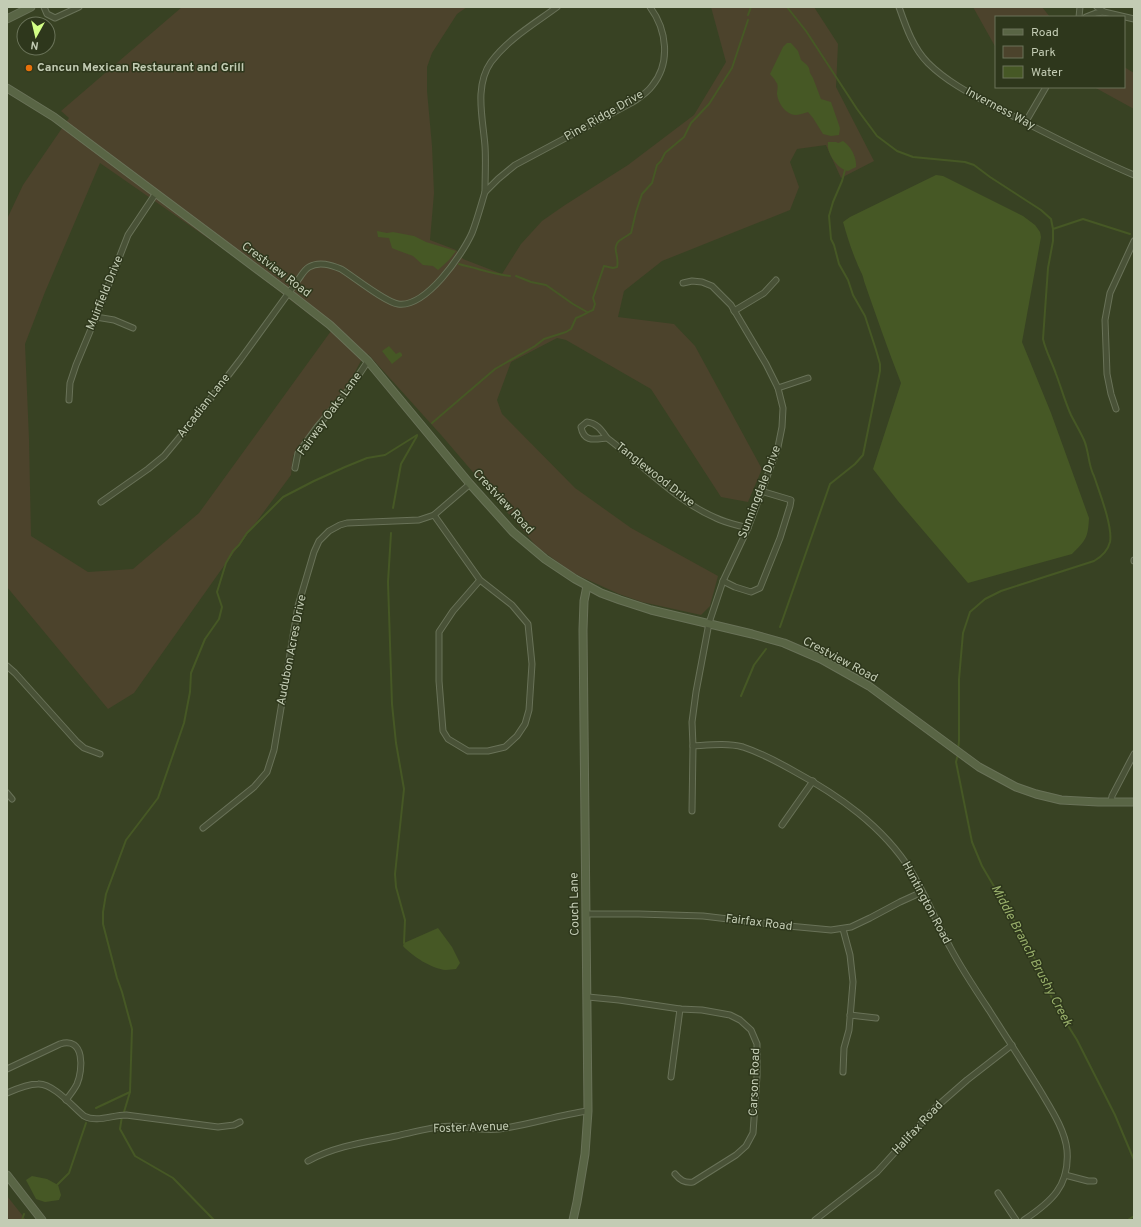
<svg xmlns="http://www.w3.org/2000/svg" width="1141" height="1227" font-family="Overpass,sans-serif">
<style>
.green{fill:#4c432c;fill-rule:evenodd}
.water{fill:#465825}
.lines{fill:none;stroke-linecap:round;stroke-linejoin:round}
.stream{stroke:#465825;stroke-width:2}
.street-casing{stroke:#697258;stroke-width:7}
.secondary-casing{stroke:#697258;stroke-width:9}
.street{stroke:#495237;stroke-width:5}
.secondary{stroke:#596545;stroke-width:7}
.food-dot{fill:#e8710a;stroke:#2e371c;stroke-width:1.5}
.labels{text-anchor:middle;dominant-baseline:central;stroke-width:3;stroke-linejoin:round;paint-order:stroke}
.poi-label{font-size:12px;font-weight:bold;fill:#c3ccb4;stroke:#2e371c;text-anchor:start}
.street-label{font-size:12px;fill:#c3ccb4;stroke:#2e371c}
.water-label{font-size:13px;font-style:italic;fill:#98af6a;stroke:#2e371c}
</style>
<rect width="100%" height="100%" fill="#384223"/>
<g class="green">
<path d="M182,7h285l-10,7 -25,39 -5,14v24l5,55 2,47 -4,47 26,10 7,9 39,15 19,-30 21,-23 23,-16 63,-40 66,-50 32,-53 -15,-55h103l24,37 -2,43 38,74 -33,17 -15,-33 -29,4 -7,13 9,25 -9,23 -128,51 -38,30 -6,26 56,7 21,22 67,123 -14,33 -27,-5 -70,-108 -85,-49 -9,-2 -46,24 -14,38 5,14 73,74 56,40 87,48 -8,30 -9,9 -59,-13 -23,-8 -22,-10 -24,-11 -36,-26 -95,-111 -74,-82 -6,5 -13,24 -56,73 -2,19 -70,95 -87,123 -26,16 -101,-122v-368l16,-34 46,-67 -8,-7zM100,163l135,94 96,74 -132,182 -66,56 -45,3 -57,-36 -2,-97 -4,-95 20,-52z"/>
<path d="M973,7h69l8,10h-54v31z"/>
<path d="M1124,67l10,6v36l-40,-22h30z"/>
<path d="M7,1196l19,24h-19z"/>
</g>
<g class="water">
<path d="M787,43h4l7,8 3,9 6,5 2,3 1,5 3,5 8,21 10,3 9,26 -1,7 -8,1 -8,-2 -10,-16 -5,-6c-4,1 -9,3 -13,3 -10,-1 -17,-12 -18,-21 0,-4 2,-9 -1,-12 -1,-3 -4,-5 -6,-8l13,-27z"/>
<path d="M828,142h8l2,1 5,-2c8,5 14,17 13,26l-8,4c-11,-2 -22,-19 -20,-29z"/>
<path d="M936,175l7,1 80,40 12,9 5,7 1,5 -19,105 29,71 38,105c-1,20 -3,22 -17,36l-104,29 -70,-82 -25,-32 28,-86c-13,-33 -25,-68 -37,-102 -1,-7 -5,-12 -7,-18 -6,-14 -10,-27 -14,-41l7,-5z"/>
<path d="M377,231l10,2 6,-1 21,4 12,6 30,9 -7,9 -11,10 -5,-4 -10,-1 -10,-9 -19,-7 -2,-1 -3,-10 -11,-1z"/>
<path d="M389,346l7,8 4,-2 2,2v2l-10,8 -10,-13z"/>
<path d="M438,928l14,19 8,16 -4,6c-3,0 -7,1 -10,1 -14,-1 -34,-14 -43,-24l1,-3z"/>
<path d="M32,1176l15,3 11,6 3,10 -2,5 -14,2 -9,-3 -10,-19z"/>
</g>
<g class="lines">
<g class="stream">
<path d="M787,7l19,24 51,78 20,27 20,15 16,6 52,5 9,3 16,12 51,33 10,9 2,10v12l-5,27 -5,71c3,13 9,23 13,35 5,13 9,28 15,41 4,8 9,16 13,25 5,11 4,25 10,36 5,15 19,51 16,66 -2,8 -9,15 -16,19l-93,30 -16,8 -15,13 -7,21 -4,46v62l-1,9"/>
<path d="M748,15l3,-8"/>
<path d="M1053,229l30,-10 47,15"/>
<path d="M459,264c6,2 13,3 19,5 11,3 21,6 32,7"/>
<path d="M516,276l15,6 15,3 27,19 14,8"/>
<path d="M432,423l63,-54 40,-23 9,-7 22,-7 5,-3 5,-11c7,-2 11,-6 17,-8l2,-6 -2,-6 11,-32 9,2 4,-1c3,-11 -6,-19 2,-26 4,-3 8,-5 12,-8l5,-21 6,-18 10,-11 5,-18 4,-4 4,-8 19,-16 7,-14 18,-19 23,-36 16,-48"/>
<path d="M393,508l8,-44 16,-28"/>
<path d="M391,533l-3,49 4,122 4,39 8,46 -9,85 1,13 9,33 -1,23"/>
<path d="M780,627l50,-143 25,-20 8,-9 17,-84v-7l-4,-14 -11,-34 -12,-21 -5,-15 -9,-16 -5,-19 -3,-6 -2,-23 4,-14 9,-21 3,-11"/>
<path d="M741,696l13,-31 12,-16"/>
<path d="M958,754l-2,8 16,80 10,24 47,80 26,59 22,35 38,75 19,45"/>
<path d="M96,1108l34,-16"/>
<path d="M124,1112l6,-20 2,-63 -10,-37 -5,-14 -14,-54v-12l3,-18 20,-54 32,-42 26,-75 6,-31 1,-19 14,-34 14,-20 3,-12 -5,-15 9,-29 7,-12 6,-6 8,-12 36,-36 31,-16 31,-14 22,-9 18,-3 32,-20"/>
<path d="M122,1116l-2,13 15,27 38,22 41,42"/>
<path d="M57,1185l12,-12 17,-50"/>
<path d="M22,1220l2,-6"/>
<path d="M1128,1220l6,-4"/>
</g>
<g class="street-casing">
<g id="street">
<path d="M44,7l3,7 8,4 24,-11"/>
<path d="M557,7c-23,17 -49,32 -66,55 -17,24 -8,57 -6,84 1,15 0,31 0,46l13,-13 17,-14 118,-63c7,-5 14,-9 19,-16 19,-23 15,-56 -2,-79"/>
<path d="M899,7c7,20 14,41 29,56 21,21 49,34 75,48 43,22 86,45 131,64"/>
<path d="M1097,7l7,5"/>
<path d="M1079,17l1,-10"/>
<path d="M1086,17l10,-4 8,-1 30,7"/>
<path d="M1025,123l21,-36"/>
<path d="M683,283l9,-2 10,1 10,4 19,19 35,59 12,24 5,20 -1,19 -4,20 -30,81 -25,53 -14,42 -13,69 -4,30 1,24c17,-1 34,-3 50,1 18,6 33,14 49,23 46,25 91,56 119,101 15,24 25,51 39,76 11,21 25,42 39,63 17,27 35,54 52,82 10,17 24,38 26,58 3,36 -16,52 -43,70"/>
<path d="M734,311l30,-18 12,-13"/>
<path d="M96,317l18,3 19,8"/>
<path d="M778,388l30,-10"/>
<path d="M69,400l1,-17 6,-18 20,-48 32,-82 28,-42"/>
<path d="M1116,409l-5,-15 -4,-20 -2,-54 5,-27 24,-52"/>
<path d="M607,438c-12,1 -23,5 -26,-11l6,-5c10,1 15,9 20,16 35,26 69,63 109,80 10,5 21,7 32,10"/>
<path d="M295,468l3,-15 19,-26 33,-39 18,-27"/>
<path d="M101,502l47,-33 16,-13 30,-36 46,-60 58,-80c3,-4 6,-10 11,-13 10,-6 22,-2 32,2 13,8 44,33 57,35 28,4 64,-49 74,-71 5,-13 9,-28 13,-41"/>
<path d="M434,515l46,65 32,25 16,19 4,40 -3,46 -4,14 -8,12 -12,11 -17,4h-20l-20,-12 -5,-8 -4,-50v-49l14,-21 27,-31"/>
<path d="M1134,560v1"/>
<path d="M723,581l12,6 16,5 9,-4 20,-50 10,-32 1,-6 -30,-9"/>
<path d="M7,666l8,7 62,69 7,6 16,6"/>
<path d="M7,793l5,6"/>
<path d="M1111,802l1,-6 22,-42"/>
<path d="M692,811l1,-65"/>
<path d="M782,825l31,-44"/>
<path d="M203,828l51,-41 13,-15 7,-22 24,-144 16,-54 5,-11 10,-10 11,-6 7,-2 72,-3 15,-5 36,-31"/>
<path d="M587,914h52l64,2 75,9 53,5 20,-3 19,-9 30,-16 22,-10"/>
<path d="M588,997l31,3 61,9 22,1 28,5 10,5 11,10 6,14v32l-4,57 -7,13 -10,9 -43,27c-9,1 -13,-2 -18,-8"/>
<path d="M850,1015l26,3"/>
<path d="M7,1069l53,-25c25,-8 23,26 17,40 -3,6 -7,11 -11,16"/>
<path d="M843,1072l1,-24 5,-18 4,-48 -3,-27 -7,-26"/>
<path d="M671,1077l9,-68"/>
<path d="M7,1093c9,-4 21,-9 31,-9 15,-1 35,23 46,32 13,7 28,-1 42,-1l92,12 16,-2 6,-3"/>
<path d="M308,1161c27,-15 58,-19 88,-25 18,-4 38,-10 57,-10 15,1 30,5 46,3 30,-4 59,-14 89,-18"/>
<path d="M1065,1175l23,6h6"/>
<path d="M998,1193l18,27"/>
<path d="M815,1220l62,-48 58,-64 32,-28 45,-35"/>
</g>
</g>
<g class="secondary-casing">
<g id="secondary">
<path d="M7,19l24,-12"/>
<path d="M7,88l47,29 235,176 41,32 38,36 102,123 43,48 32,27 30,20 26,14 19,7 31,10 101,24 32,9 37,16 48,27 23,17 87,64 37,20 20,7 25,6 37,2h36"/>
<path d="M7,1175l35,45"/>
<path d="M573,1220l4,-18 8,-48 3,-43 -5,-481 1,-29 3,-15"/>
</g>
</g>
<use href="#street" class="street"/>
<use href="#secondary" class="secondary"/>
</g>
<circle class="food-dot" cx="29" cy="68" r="4"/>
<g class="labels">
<g class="poi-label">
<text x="37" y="68">Cancun Mexican Restaurant and Grill</text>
</g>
<g class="street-label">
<text transform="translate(1000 109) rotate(28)">Inverness Way</text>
<text transform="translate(604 116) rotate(-30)">Pine Ridge Drive</text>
<text transform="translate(276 270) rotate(37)">Crestview Road</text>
<text transform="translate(105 293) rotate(-68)">Muirfield Drive</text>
<text transform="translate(204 406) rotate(-52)">Arcadian Lane</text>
<text transform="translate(330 414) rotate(-54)">Fairway Oaks Lane</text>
<text transform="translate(655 475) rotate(38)">Tanglewood Drive</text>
<text transform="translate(760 492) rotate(-69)">Sunningdale Drive</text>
<text transform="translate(503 502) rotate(47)">Crestview Road</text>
<text transform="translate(292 650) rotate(-79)">Audubon Acres Drive</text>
<text transform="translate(840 660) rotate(28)">Crestview Road</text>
<text transform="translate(926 903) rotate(62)">Huntington Road</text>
<text transform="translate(575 904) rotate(-91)">Couch Lane</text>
<text transform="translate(759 923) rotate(7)">Fairfax Road</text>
<text transform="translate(755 1082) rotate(-88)">Carson Road</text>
<text transform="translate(471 1128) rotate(-2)">Foster Avenue</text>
<text transform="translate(918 1128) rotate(-47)">Halifax Road</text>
</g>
<g class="water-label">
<text transform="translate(1031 956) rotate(62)">Middle Branch Brushy Creek</text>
</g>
</g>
<rect width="1141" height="1227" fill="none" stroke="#c3ccb4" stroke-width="16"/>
<rect x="995" y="16" width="130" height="72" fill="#2e371c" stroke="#6a7359"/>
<rect x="1003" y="29" width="20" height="6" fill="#596545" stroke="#6a7359"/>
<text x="1031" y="36" font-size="12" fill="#c3ccb4">Road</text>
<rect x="1003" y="46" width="20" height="12" fill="#4c432c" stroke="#6a7359"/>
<text x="1031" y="56" font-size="12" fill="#c3ccb4">Park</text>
<rect x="1003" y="66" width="20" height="12" fill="#465825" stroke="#6a7359"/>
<text x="1031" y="76" font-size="12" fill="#c3ccb4">Water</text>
<g transform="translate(36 36) rotate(188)"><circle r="19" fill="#2e371c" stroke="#6a7359"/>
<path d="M0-3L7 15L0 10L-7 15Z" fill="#d3ff86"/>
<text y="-6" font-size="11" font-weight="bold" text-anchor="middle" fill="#c3ccb4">N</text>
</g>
</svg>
